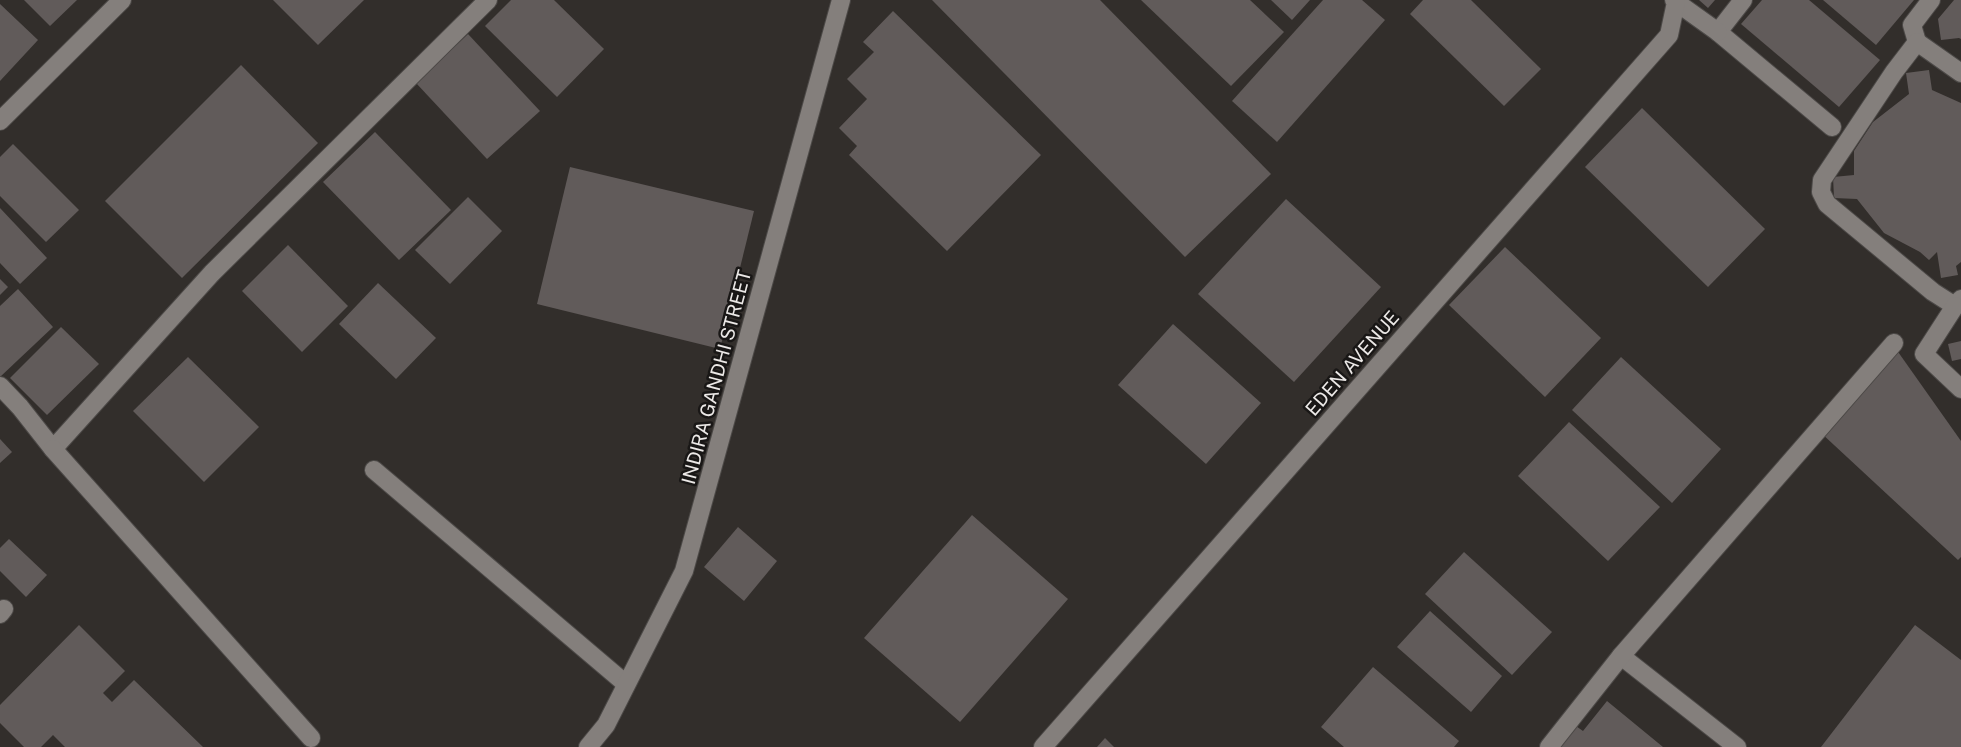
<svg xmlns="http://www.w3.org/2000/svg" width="1961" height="747" font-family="'Public Sans',sans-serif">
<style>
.building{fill:#615b5a}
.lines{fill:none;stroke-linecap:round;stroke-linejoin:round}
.minor-casing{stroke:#4c4947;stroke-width:20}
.minor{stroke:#847f7c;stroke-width:18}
.labels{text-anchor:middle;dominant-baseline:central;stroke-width:5;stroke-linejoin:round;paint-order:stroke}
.street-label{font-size:19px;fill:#ece9e7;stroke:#191716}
</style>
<rect width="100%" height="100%" fill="#322e2b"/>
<g class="building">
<path d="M24,0h53l-27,26z"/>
<path d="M273,0h91l-46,45z"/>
<path d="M511,0h43l50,49 -47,48 -72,-71z"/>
<path d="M932,0h168l171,174 -86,83z"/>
<path d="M1141,0h109l34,32 -53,54z"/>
<path d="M1271,0h39l-18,20z"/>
<path d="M1323,0h39l23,20 -108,122 -45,-41z"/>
<path d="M1423,0h48l70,69 -37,37 -94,-92z"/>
<path d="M1699,0h16l-7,8z"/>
<path d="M1762,0h47l71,60 -41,47 -98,-83z"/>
<path d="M1823,0h91l-38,45z"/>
<path d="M1954,0h7v39l-2,-1 -18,2 -3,-21z"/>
<path d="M0,4l38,36 -38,41z"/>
<path d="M893,11l148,144 -94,96 -98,-96 8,-9 -18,-18 28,-29 -20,-20 27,-27 -11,-10z"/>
<path d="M468,34l72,77 -53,48 -71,-76z"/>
<path d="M241,65l77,78 -136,135 -77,-77z"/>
<path d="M1929,70l3,20 29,13v159l-5,4 2,9 -17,3 -4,-26 -8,8 -9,-8 -36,-19 -27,-34 -23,-1 -1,-21 21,-2v-24l19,-29 36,-28 -3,-21z"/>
<path d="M1642,108l123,121 -57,58 -123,-120z"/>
<path d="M375,132l76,78 -52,50 -76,-78z"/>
<path d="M13,144l66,66 -33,32 -46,-46v-39z"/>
<path d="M570,167l184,44 -34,138 -183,-45z"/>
<path d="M468,197l34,34 -52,53 -35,-34z"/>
<path d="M1286,199l95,88 -87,95 -96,-88z"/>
<path d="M0,208l47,50 -27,26 -20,-21z"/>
<path d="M288,245l60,61 -46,46 -60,-61z"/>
<path d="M1505,247l96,91 -56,59 -96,-92z"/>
<path d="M0,279l8,8 -8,8z"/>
<path d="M378,283l58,55 -40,41 -57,-55z"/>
<path d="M18,289l35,38 -53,50v-71z"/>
<path d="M1173,324l88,79 -55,61 -88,-79z"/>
<path d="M61,327l38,37 -52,51 -37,-37z"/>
<path d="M1961,341v18l-9,2 -4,-17z"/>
<path d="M1896,349l65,92v116l-3,3 -138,-128z"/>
<path d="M188,357l71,70 -55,55 -71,-71z"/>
<path d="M1621,357l100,92 -49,54 -100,-93z"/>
<path d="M1569,422l91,85 -52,54 -90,-85z"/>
<path d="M0,439l12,13 -12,11z"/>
<path d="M972,515l96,84 -108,123 -96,-84z"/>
<path d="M738,527l39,34 -33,40 -40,-34z"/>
<path d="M9,539l38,36 -21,22 -26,-26v-23z"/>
<path d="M1464,552l88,80 -40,43 -87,-81z"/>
<path d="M1430,611l72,65 -31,36 -74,-65z"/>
<path d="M79,625l46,46 -22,22 9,9 22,-22 69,67h-138l-12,-12 -12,12h-17l-24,-24v-18z"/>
<path d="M1915,625l46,35v87h-140z"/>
<path d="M1373,667l86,74 -5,6h-110l-23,-20z"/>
<path d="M1607,701l56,46h-109l19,-23 10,7z"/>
<path d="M1105,738l9,9h-17z"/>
</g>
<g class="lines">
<g class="minor-casing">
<g id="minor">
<path d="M1743,0l-25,32 114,95"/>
<path d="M1676,2l42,30"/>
<path d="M1917,42l-5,-17 19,-25"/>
<path d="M1961,73l-44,-31 -23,30 -72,108 -1,12 6,12 106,88 22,14 6,-7"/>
<path d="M0,121l122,-121"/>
<path d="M1955,306l-31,48 37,35"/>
<path d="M0,386l20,21 33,42 159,-176 276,-273"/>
<path d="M53,449l258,289"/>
<path d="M374,470l252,214"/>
<path d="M0,614l4,-5"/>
<path d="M1621,656l116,91"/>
<path d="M588,747l18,-22 78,-154 157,-571"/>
<path d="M1043,747l626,-712 7,-33 -2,-2"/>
<path d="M1549,747l72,-91 273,-313"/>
</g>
</g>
<use href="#minor" class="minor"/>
</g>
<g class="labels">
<g class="street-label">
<text transform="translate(1352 363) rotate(-49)">EDEN AVENUE</text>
<text transform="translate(716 377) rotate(-75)">INDIRA GANDHI STREET</text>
</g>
</g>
</svg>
